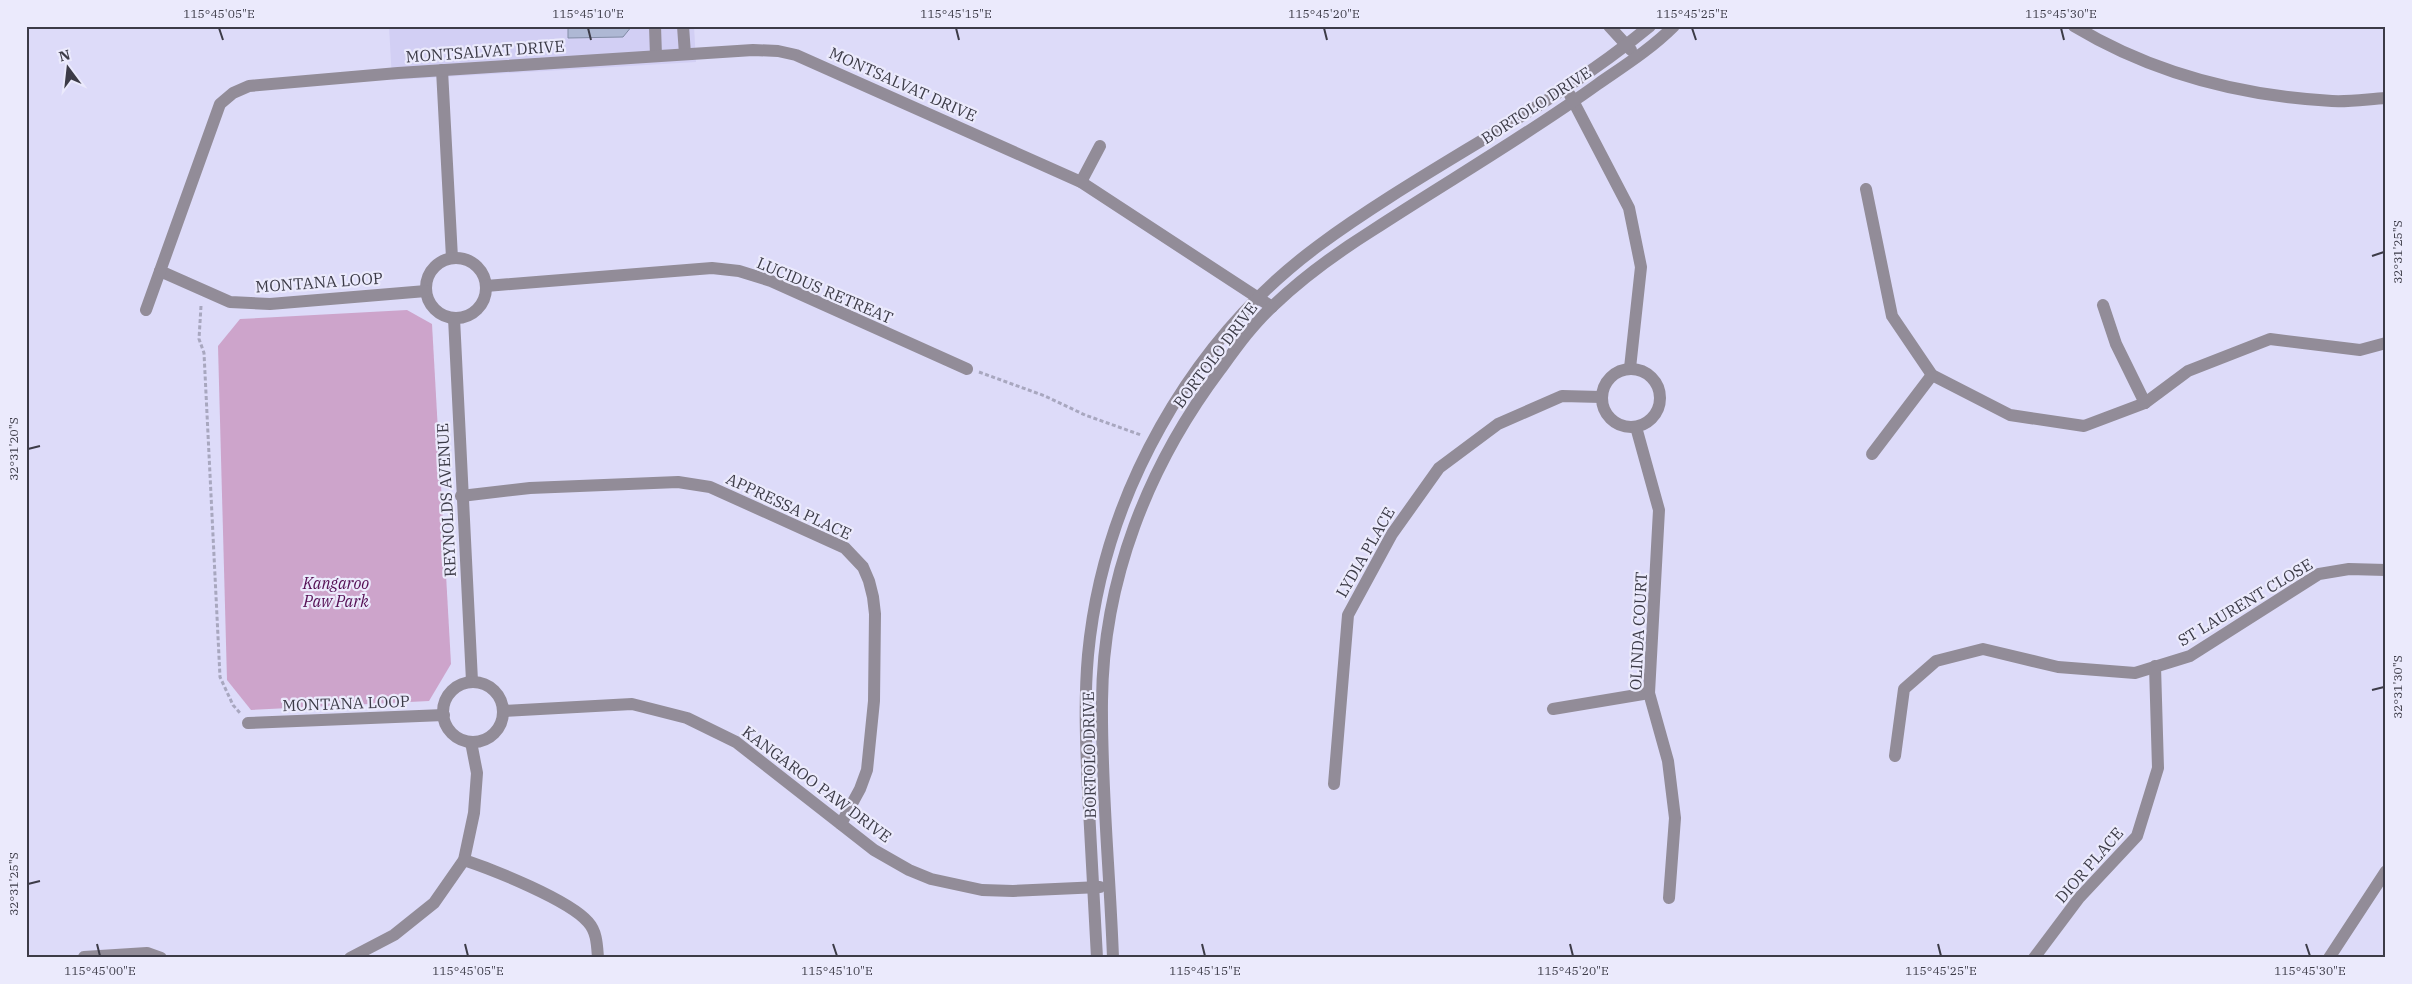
<svg xmlns="http://www.w3.org/2000/svg" width="2412" height="984" font-family="'IBM Plex Serif',serif">
<style>
.built{fill:#d2cff4}
.green{fill:#cda4cb}
.building{fill:#aeb8d4;stroke:#818ba5}
.lines{fill:none;stroke-linecap:round;stroke-linejoin:round}
.path{stroke:#a8a7bf;stroke-width:3;stroke-dasharray:4 2.5;stroke-linecap:butt}
.minor{stroke:#928c98;stroke-width:12}
.ticks{fill:none;stroke:#3c3b47;stroke-width:2}
.labels{text-anchor:middle;dominant-baseline:central;stroke-width:4.5;stroke-linejoin:round;paint-order:stroke}
.street-label{font-size:16px;fill:#3c3b47;stroke:#ebeafc}
.park-label{font-size:16px;font-style:italic;fill:#540e53;stroke:#ebeafc}
.neatline{fill:none;stroke:#3c3b47;stroke-width:2}
.ticks-label{font-size:12px;text-anchor:middle;fill:#3c3b47}
</style>
<rect width="100%" height="100%" fill="#dddbf9"/>
<path class="built" d="M389,26h305l2,36 -304,18z"/>
<path class="green" d="M407,310l25,14 19,340 -22,37 -178,9 -24,-30 -9,-334 22,-27z"/>
<path class="building" d="M568,26h64l-9,11 -55,1z"/>
<g class="lines">
<g class="path">
<path d="M201,306l-2,33 5,14 16,324 13,28 7,8"/>
<path d="M979,372l66,24 40,19 56,20"/>
</g>
<g class="minor">
<path d="M655,26l1,30"/>
<path d="M683,26l2,28"/>
<path d="M1609,26l22,24"/>
<path d="M2074,26c78,47 168,70 258,75 18,1 36,-2 54,-3"/>
<path d="M442,70l10,188"/>
<path d="M1570,95l59,113 12,59 -11,101"/>
<path d="M1081,182l19,-36"/>
<path d="M1866,189l26,127 40,59 78,40 74,11 61,-23 43,-32 82,-32 90,11 26,-7"/>
<circle cx="456" cy="288" r="30"/>
<path d="M160,271l70,31 40,2 156,-13"/>
<path d="M486,286l226,-18 27,3 32,10 196,88"/>
<path d="M2103,305l13,39 29,59"/>
<path d="M146,310l74,-206 13,-11 16,-7 149,-13 355,-23 25,1 18,4 285,127 191,125"/>
<path d="M454,318l18,363"/>
<circle cx="1631" cy="398" r="29"/>
<path d="M1636,427l23,83 -10,183 19,68 7,57 -6,80"/>
<path d="M1872,454l60,-79"/>
<path d="M461,496l69,-8 148,-6 32,5 135,61 18,19 6,14 4,16 2,17 -1,87 -7,69 -7,19 -19,35"/>
<circle cx="473" cy="712" r="30"/>
<path d="M1553,709l96,-16"/>
<path d="M503,711l129,-7 55,14 49,24 138,108 35,20 22,9 51,11 31,1 87,-4"/>
<path d="M248,723l196,-8"/>
<path d="M1895,756l9,-67 32,-28 47,-12 75,18 77,6 55,-17 129,-82 30,-5 37,1"/>
<path d="M1334,784l14,-169 44,-81 47,-66 59,-44 64,-28 39,1"/>
<path d="M464,860c30,10 105,40 124,62 9,10 9,23 10,36"/>
<path d="M84,957l63,-4 14,5"/>
<path d="M350,958l44,-23 40,-32 30,-43 10,-47 3,-40 -6,-31"/>
<path d="M1097,958c-3,-56 -6,-111 -9,-167 -2,-45 -4,-91 0,-136 15,-159 102,-314 230,-409 107,-79 229,-135 332,-220"/>
<path d="M1113,958c-3,-85 -12,-171 -11,-257 1,-121 46,-235 118,-331 16,-22 33,-46 53,-64 30,-29 65,-54 100,-76 75,-49 153,-94 225,-146 26,-18 53,-35 76,-58"/>
<path d="M2034,958l45,-60 58,-62 21,-68 -3,-102"/>
<path d="M2329,958l57,-87"/>
</g>
</g>
<path class="ticks" d="M219,28l4,12M588,28l3,12M956,28l3,12M1324,28l3,12M1692,28l4,12M2061,28l3,12M2372,256l12,-4M28,449l12,-3M2372,690l12,-3M28,884l12,-3M97,944l3,12M465,944l3,12M833,944l4,12M1202,944l3,12M1570,944l3,12M1938,944l3,12M2306,944l4,12"/>
<g class="labels">
<g class="street-label">
<text transform="translate(485 51) rotate(-4)">MONTSALVAT DRIVE</text>
<text transform="translate(903 84) rotate(24)">MONTSALVAT DRIVE</text>
<text transform="translate(1536 105) rotate(-33)">BORTOLO DRIVE</text>
<text transform="translate(319 282) rotate(-4)">MONTANA LOOP</text>
<text transform="translate(825 290) rotate(23)">LUCIDUS RETREAT</text>
<text transform="translate(1215 355) rotate(-53)">BORTOLO DRIVE</text>
<text transform="translate(446 500) rotate(-93)">REYNOLDS AVENUE</text>
<text transform="translate(789 506) rotate(25)">APPRESSA PLACE</text>
<text transform="translate(1365 552) rotate(-60)">LYDIA PLACE</text>
<text transform="translate(2245 602) rotate(-31)">ST LAURENT CLOSE</text>
<text transform="translate(1638 631) rotate(-87)">OLINDA COURT</text>
<text transform="translate(346 703) rotate(-2)">MONTANA LOOP</text>
<text transform="translate(1089 755) rotate(-91)">BORTOLO DRIVE</text>
<text transform="translate(817 784) rotate(37)">KANGAROO PAW DRIVE</text>
<text transform="translate(2089 865) rotate(-49)">DIOR PLACE</text>
</g>
<g class="park-label">
<text x="336" y="583">Kangaroo<tspan x="336" dy="18">Paw Park</tspan></text>
</g>
</g>
<rect width="2412" height="984" fill="none" stroke="#ebeafc" stroke-width="55"/>
<g transform="translate(68 68) rotate(345)" stroke="#ebeafc" stroke-width="4" paint-order="stroke">
<path d="M0-4L9 19L0 12L-9 19Z" fill="#3c3b47"/>
<text y="-8" font-size="14" font-weight="bold" text-anchor="middle" fill="#3c3b47">N</text>
</g>
<rect x="28" y="28" width="2356" height="928" class="neatline"/>
<g class="ticks-label">
<text x="219" y="18">115°45'05"E</text>
<text x="588" y="18">115°45'10"E</text>
<text x="956" y="18">115°45'15"E</text>
<text x="1324" y="18">115°45'20"E</text>
<text x="1692" y="18">115°45'25"E</text>
<text x="2061" y="18">115°45'30"E</text>
<text transform="translate(2398 252) rotate(-90)" y="4">32°31'25"S</text>
<text transform="translate(14 449) rotate(-90)" y="4">32°31'20"S</text>
<text transform="translate(2398 687) rotate(-90)" y="4">32°31'30"S</text>
<text transform="translate(14 884) rotate(-90)" y="4">32°31'25"S</text>
<text x="100" y="975">115°45'00"E</text>
<text x="468" y="975">115°45'05"E</text>
<text x="837" y="975">115°45'10"E</text>
<text x="1205" y="975">115°45'15"E</text>
<text x="1573" y="975">115°45'20"E</text>
<text x="1941" y="975">115°45'25"E</text>
<text x="2310" y="975">115°45'30"E</text>
</g>
</svg>
